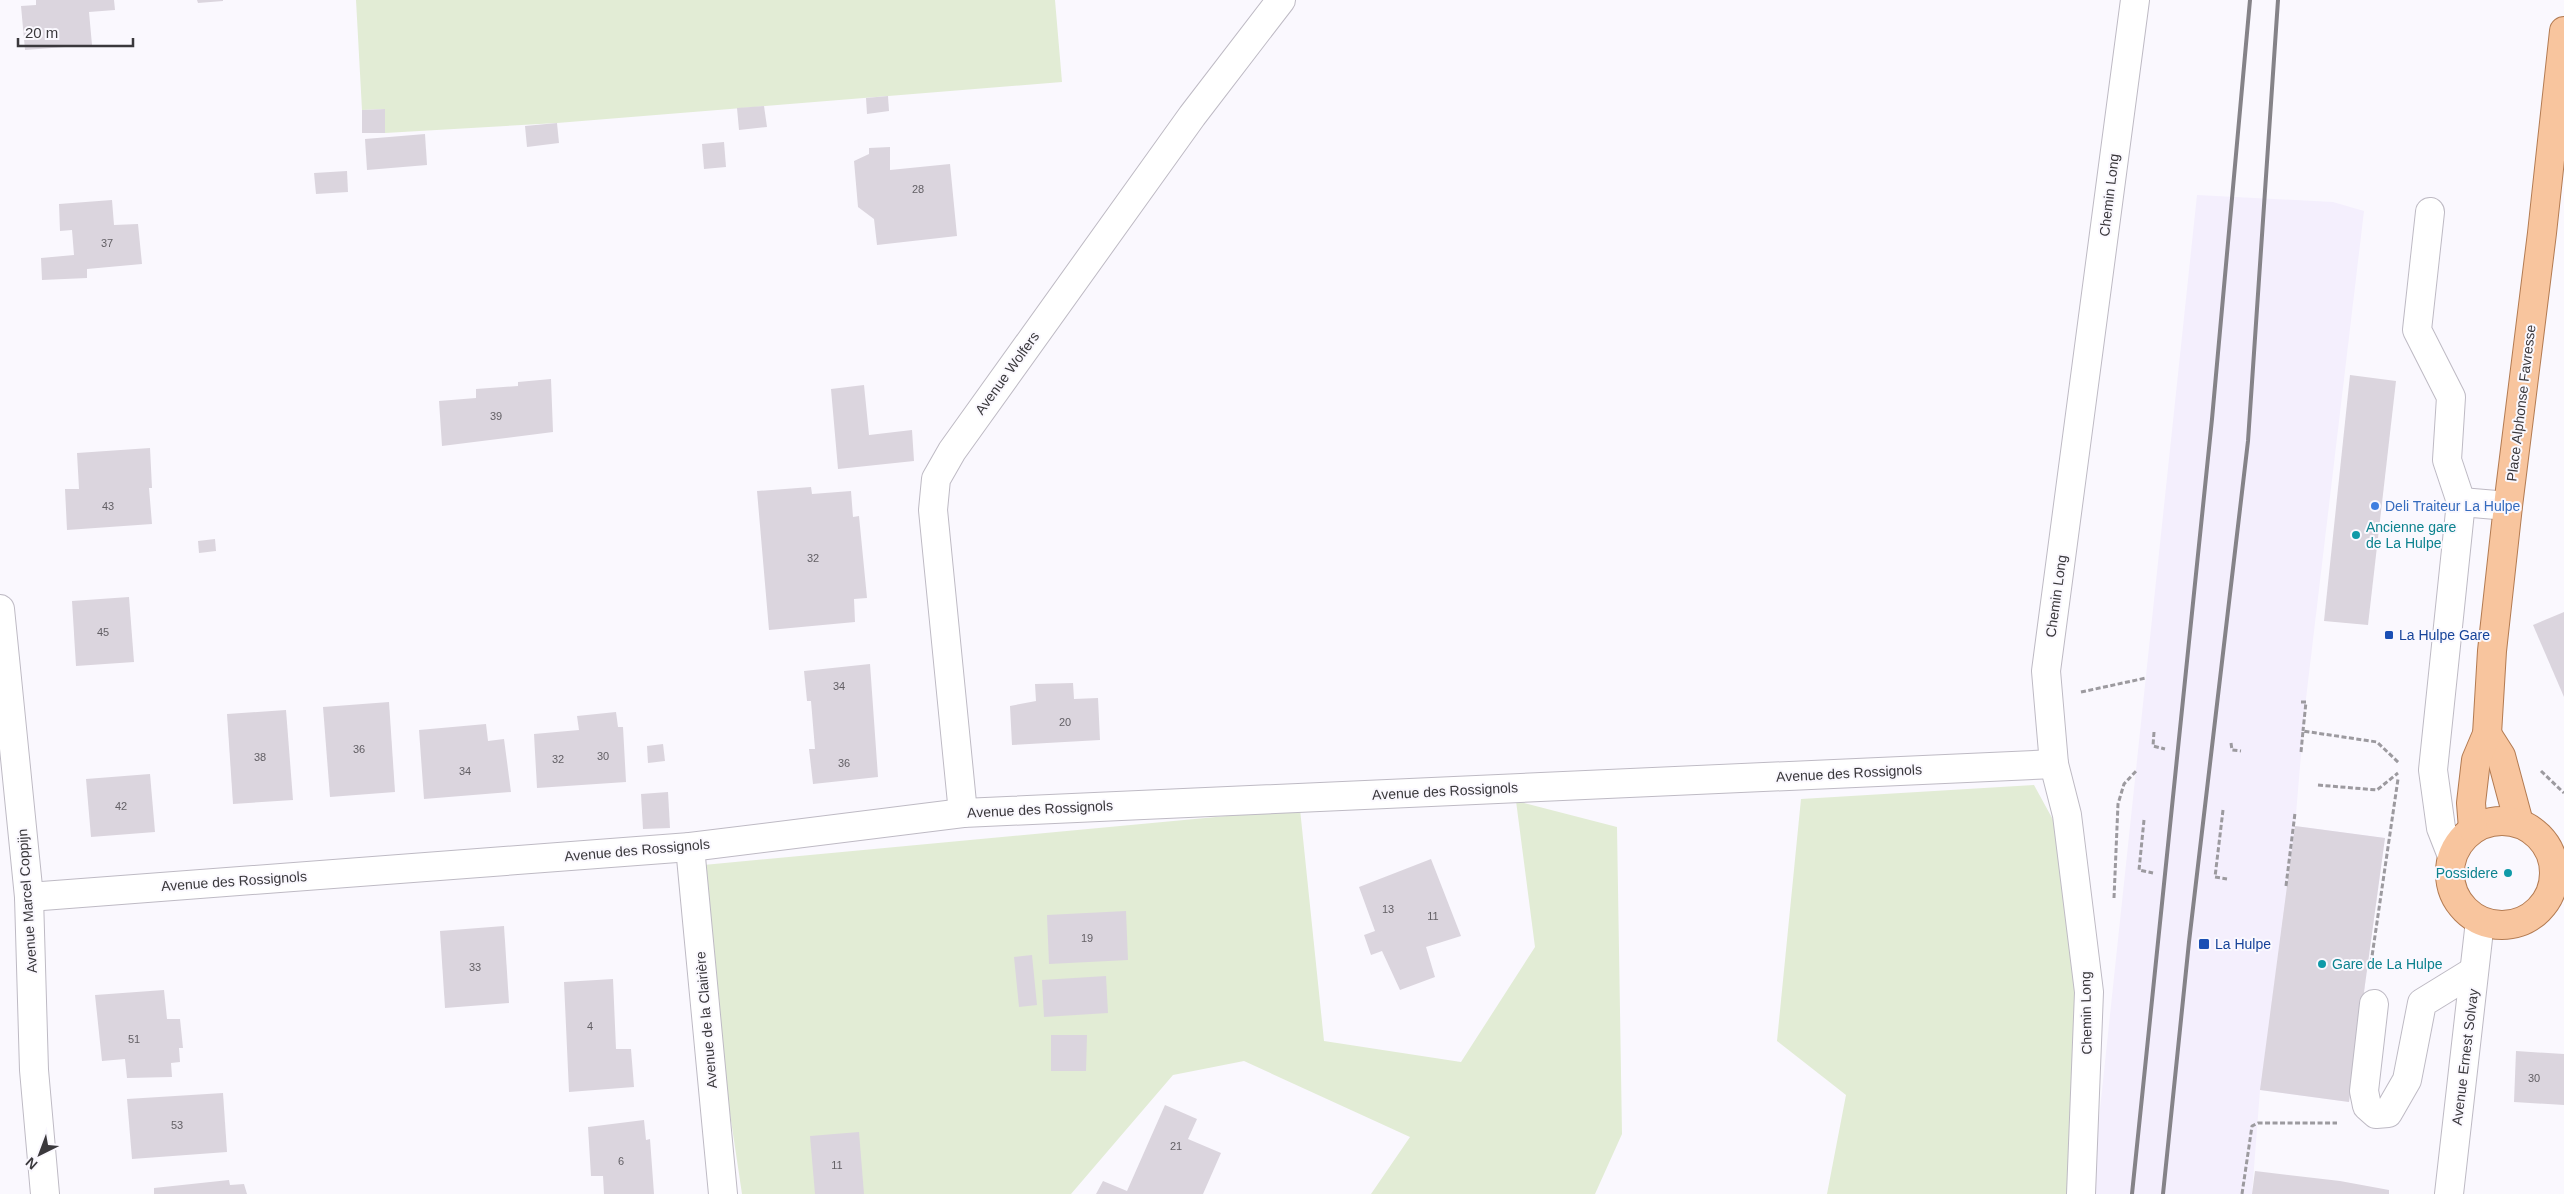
<svg xmlns="http://www.w3.org/2000/svg" width="2564" height="1194" font-family="Arial,sans-serif">
<style>
.built{fill:#f4effd}
.green{fill:#e2ecd5}
.building{fill:#dbd5de}
.lines{fill:none;stroke-linecap:round;stroke-linejoin:round}
.minor-casing{stroke:#bebac4;stroke-width:30}
.major-casing{stroke:#b37b52;stroke-width:30}
.path{stroke:#9c9a9f;stroke-width:3;stroke-dasharray:5 2.5;stroke-linecap:butt}
.minor{stroke:#fff;stroke-width:28}
.major{stroke:#f8c59e;stroke-width:28}
.rail{stroke:#858388;stroke-width:4}
.shop-dot{fill:#3f7fe0;stroke:#faf8fe;stroke-width:2}
.culture-dot{fill:#0f9aa8;stroke:#faf8fe;stroke-width:2}
.transit-dot{fill:#1a4fb4;stroke:#faf8fe;stroke-width:2}
.labels{text-anchor:middle;dominant-baseline:central;stroke-width:4;stroke-linejoin:round;paint-order:stroke}
.number-label{font-size:11px;fill:#625f64}
.street-label{font-size:14px;fill:#3a383c;stroke:#faf8fe}
.shop-label{font-size:14px;fill:#366cbe;stroke:#faf8fe;text-anchor:start}
.culture-label{font-size:14px;fill:#0d838f;stroke:#faf8fe;text-anchor:start}
.transit-label{font-size:14px;fill:#164399;stroke:#faf8fe;text-anchor:start}
</style>
<rect width="100%" height="100%" fill="#faf8fe"/>
<path class="built" d="M2197,195l136,7 31,9 -59,496 -10,119 90,12 -36,264 -89,-12 -8,104h-161z"/>
<g class="green">
<path d="M356,0h699l7,82 -505,41 -172,10v-24l-23,1z"/>
<path d="M2034,785l23,42 26,182 -10,185h-246l19,-99 -69,-54 24,-242z"/>
<path d="M1516,801l101,26 5,307 -27,60h-224l39,-57 -166,-76 -71,14 -102,119h-329l-49,-328 607,-57 24,232 137,21 74,-115z"/>
</g>
<g class="building">
<path d="M36,0h78l1,10 -26,2 3,33 -67,5 -4,-44 15,-1z"/>
<path d="M197,0h26v1l-25,2z"/>
<path d="M888,96l1,15 -22,3 -1,-16z"/>
<path d="M764,106l3,21 -28,3 -2,-22z"/>
<path d="M385,109v24h-23v-23z"/>
<path d="M557,123l2,20 -32,4 -2,-21z"/>
<path d="M425,134l2,31 -60,5 -2,-31z"/>
<path d="M724,142l2,25 -22,2 -2,-25z"/>
<path d="M890,147v23l60,-6 7,72 -80,9 -3,-26 -16,-12 -4,-46 15,-7v-6z"/>
<path d="M347,171l1,21 -32,2 -2,-21z"/>
<path d="M112,200l2,25 24,-1 4,40 -55,5v9l-45,2 -1,-22 33,-3 -2,-25 -12,1 -1,-27z"/>
<path d="M2350,375l46,6 -28,244 -44,-4z"/>
<path d="M551,379l2,53 -111,14 -3,-45 37,-3v-9l42,-3v-4z"/>
<path d="M864,385l5,50 43,-5 2,31 -76,8 -7,-80z"/>
<path d="M150,448l2,40h-3l3,36 -85,6 -2,-41h14l-2,-36z"/>
<path d="M811,487l1,7 39,-3 2,26 6,-1 8,82 -13,1 1,23 -86,8 -12,-139z"/>
<path d="M215,539l1,12 -17,2 -1,-12z"/>
<path d="M129,597l5,65 -58,4 -4,-65z"/>
<path d="M2564,612v85l-31,-72z"/>
<path d="M870,664l8,113 -65,7 -4,-35h6l-4,-48h-4l-3,-30z"/>
<path d="M1073,683l1,16 24,-1 2,42 -88,5 -2,-39 26,-5 -1,-17z"/>
<path d="M389,702l6,90 -65,5 -7,-90z"/>
<path d="M286,710l7,90 -60,4 -6,-90z"/>
<path d="M616,712l2,15h5l3,55 -89,6 -3,-54 45,-4 -2,-14z"/>
<path d="M486,724l2,17 16,-2 7,53 -87,7 -5,-69z"/>
<path d="M663,744l2,17 -17,2 -1,-17z"/>
<path d="M150,774l5,58 -64,5 -5,-58z"/>
<path d="M668,792l2,36 -27,1 -2,-35z"/>
<path d="M2295,826l90,12 -36,264 -89,-12z"/>
<path d="M1431,859l30,77 -35,11 9,30 -35,13 -18,-39 -11,4 -7,-20 11,-4 -16,-44z"/>
<path d="M1126,911l2,49 -79,4 -2,-49z"/>
<path d="M504,926l5,77 -64,5 -5,-77z"/>
<path d="M1032,955l5,50 -18,2 -5,-50z"/>
<path d="M1106,976l2,37 -64,4 -2,-37z"/>
<path d="M613,979l3,70h15l3,38 -65,5 -5,-110z"/>
<path d="M164,990l3,29h13l3,29h-4l1,14 -9,1 1,14 -45,1 -2,-19 -23,2 -7,-66z"/>
<path d="M1051,1035h36l-1,36h-35z"/>
<path d="M2516,1051l48,3v51l-50,-3z"/>
<path d="M223,1093l4,59 -95,7 -5,-60z"/>
<path d="M1165,1105l32,14 -9,20 33,14 -18,41h-107l7,-13 24,10z"/>
<path d="M644,1120l2,20 4,-1 4,55h-50l-1,-18h-12l-3,-49z"/>
<path d="M859,1132l5,62h-49l-5,-58z"/>
<path d="M2255,1171l85,10 49,9v4h-137z"/>
<path d="M229,1180l1,5 14,-1 3,10h-93v-6z"/>
</g>
<g class="lines">
<g class="minor-casing">
<g id="minor">
<path d="M2430,212l-13,118 34,67 -4,63 14,42 -28,268 8,58 11,28"/>
<path d="M2461,502l47,4"/>
<path d="M0,609l29,288 5,173 11,124"/>
<path d="M963,813l-30,-303 3,-31 16,-28 240,-335 89,-116"/>
<path d="M690,847l33,347"/>
<path d="M29,897l661,-50 273,-34 1091,-49"/>
<path d="M2374,1004l-10,87 3,15 9,8 12,-1 19,-33 15,-77 52,-32"/>
<path d="M2081,1194l8,-202 -22,-177 -13,-51 -8,-93 89,-671"/>
<path d="M2449,1194l31,-273"/>
</g>
</g>
<g class="major-casing">
<g id="major">
<path d="M2487,734l14,22 18,67"/>
<circle cx="2502" cy="873" r="52"/>
<path d="M2473,829l-2,-26 5,-43 11,-26 5,-83 16,-145 34,-273 22,-202"/>
</g>
</g>
<g class="path">
<path d="M2081,692l65,-14"/>
<path d="M2301,702h5l-3,29"/>
<path d="M2154,732l-1,14 12,3"/>
<path d="M2231,743l1,7 9,1"/>
<path d="M2301,752l2,-21 74,11 22,21"/>
<path d="M2541,771l23,22"/>
<path d="M2318,785l59,5 21,-17"/>
<path d="M2223,810l-8,67 12,2"/>
<path d="M2144,820l-5,50 14,3"/>
<path d="M2286,886l9,-73"/>
<path d="M2114,898l4,-94 6,-20 13,-14"/>
<path d="M2370,970l28,-191"/>
<path d="M2242,1194l10,-68 6,-3h79"/>
</g>
<use href="#minor" class="minor"/>
<use href="#major" class="major"/>
<g class="rail">
<path d="M2132,1194l80,-775 38,-419"/>
<path d="M2163,1194l26,-252 59,-501 30,-441"/>
</g>
</g>
<circle class="shop-dot" cx="2375" cy="506" r="5"/>
<g class="culture-dot">
<circle cx="2356" cy="535" r="5"/>
<circle cx="2508" cy="873" r="5"/>
<circle cx="2322" cy="964" r="5"/>
</g>
<g class="transit-dot">
<rect x="2384" y="630" width="10" height="10" rx="2.5"/>
<rect x="2198" y="938" width="12" height="12" rx="2.5"/>
</g>
<g class="labels">
<g class="number-label">
<text x="918" y="189">28</text>
<text x="107" y="243">37</text>
<text x="496" y="416">39</text>
<text x="108" y="506">43</text>
<text x="813" y="558">32</text>
<text x="103" y="632">45</text>
<text x="839" y="686">34</text>
<text x="1065" y="722">20</text>
<text x="359" y="749">36</text>
<text x="603" y="756">30</text>
<text x="260" y="757">38</text>
<text x="558" y="759">32</text>
<text x="844" y="763">36</text>
<text x="465" y="771">34</text>
<text x="121" y="806">42</text>
<text x="1388" y="909">13</text>
<text x="1433" y="916">11</text>
<text x="1087" y="938">19</text>
<text x="475" y="967">33</text>
<text x="590" y="1026">4</text>
<text x="134" y="1039">51</text>
<text x="2534" y="1078">30</text>
<text x="177" y="1125">53</text>
<text x="1176" y="1146">21</text>
<text x="621" y="1161">6</text>
<text x="837" y="1165">11</text>
</g>
<g class="street-label">
<text transform="translate(2109 195) rotate(-83)">Chemin Long</text>
<text transform="translate(1007 373) rotate(-54)">Avenue Wolfers</text>
<text transform="translate(2521 403) rotate(-83)">Place Alphonse Favresse</text>
<text transform="translate(2056 596) rotate(-82)">Chemin Long</text>
<text transform="translate(1849 773) rotate(-3)">Avenue des Rossignols</text>
<text transform="translate(1445 791) rotate(-3)">Avenue des Rossignols</text>
<text transform="translate(1040 809) rotate(-3)">Avenue des Rossignols</text>
<text transform="translate(637 850) rotate(-5)">Avenue des Rossignols</text>
<text transform="translate(234 881) rotate(-4)">Avenue des Rossignols</text>
<text transform="translate(27 901) rotate(-94)">Avenue Marcel Coppijn</text>
<text transform="translate(2086 1013) rotate(-91)">Chemin Long</text>
<text transform="translate(706 1020) rotate(-95)">Avenue de la Clairière</text>
<text transform="translate(2465 1057) rotate(-83)">Avenue Ernest Solvay</text>
</g>
<g class="shop-label">
<text x="2385" y="506">Deli Traiteur La Hulpe</text>
</g>
<g class="culture-label">
<text x="2366" y="527">Ancienne gare<tspan x="2366" dy="16">de La Hulpe</tspan></text>
<text x="2498" y="873" text-anchor="end">Possidere</text>
<text x="2332" y="964">Gare de La Hulpe</text>
</g>
<g class="transit-label">
<text x="2399" y="635">La Hulpe Gare</text>
<text x="2215" y="944">La Hulpe</text>
</g>
</g>
<g transform="translate(40 1154) rotate(222)" stroke="#faf8fe" stroke-width="4" paint-order="stroke">
<path d="M0-4L9 19L0 12L-9 19Z" fill="#3a383c"/>
<text y="-8" font-size="14" font-weight="bold" text-anchor="middle" fill="#3a383c">N</text>
</g>
<path d="M18 38v8h115v-8" fill="none" stroke="#3a383c" stroke-width="2.5"/>
<text x="25" y="38" font-size="15" fill="#3a383c" stroke="#faf8fe" stroke-width="4" paint-order="stroke">20 m</text>
</svg>
